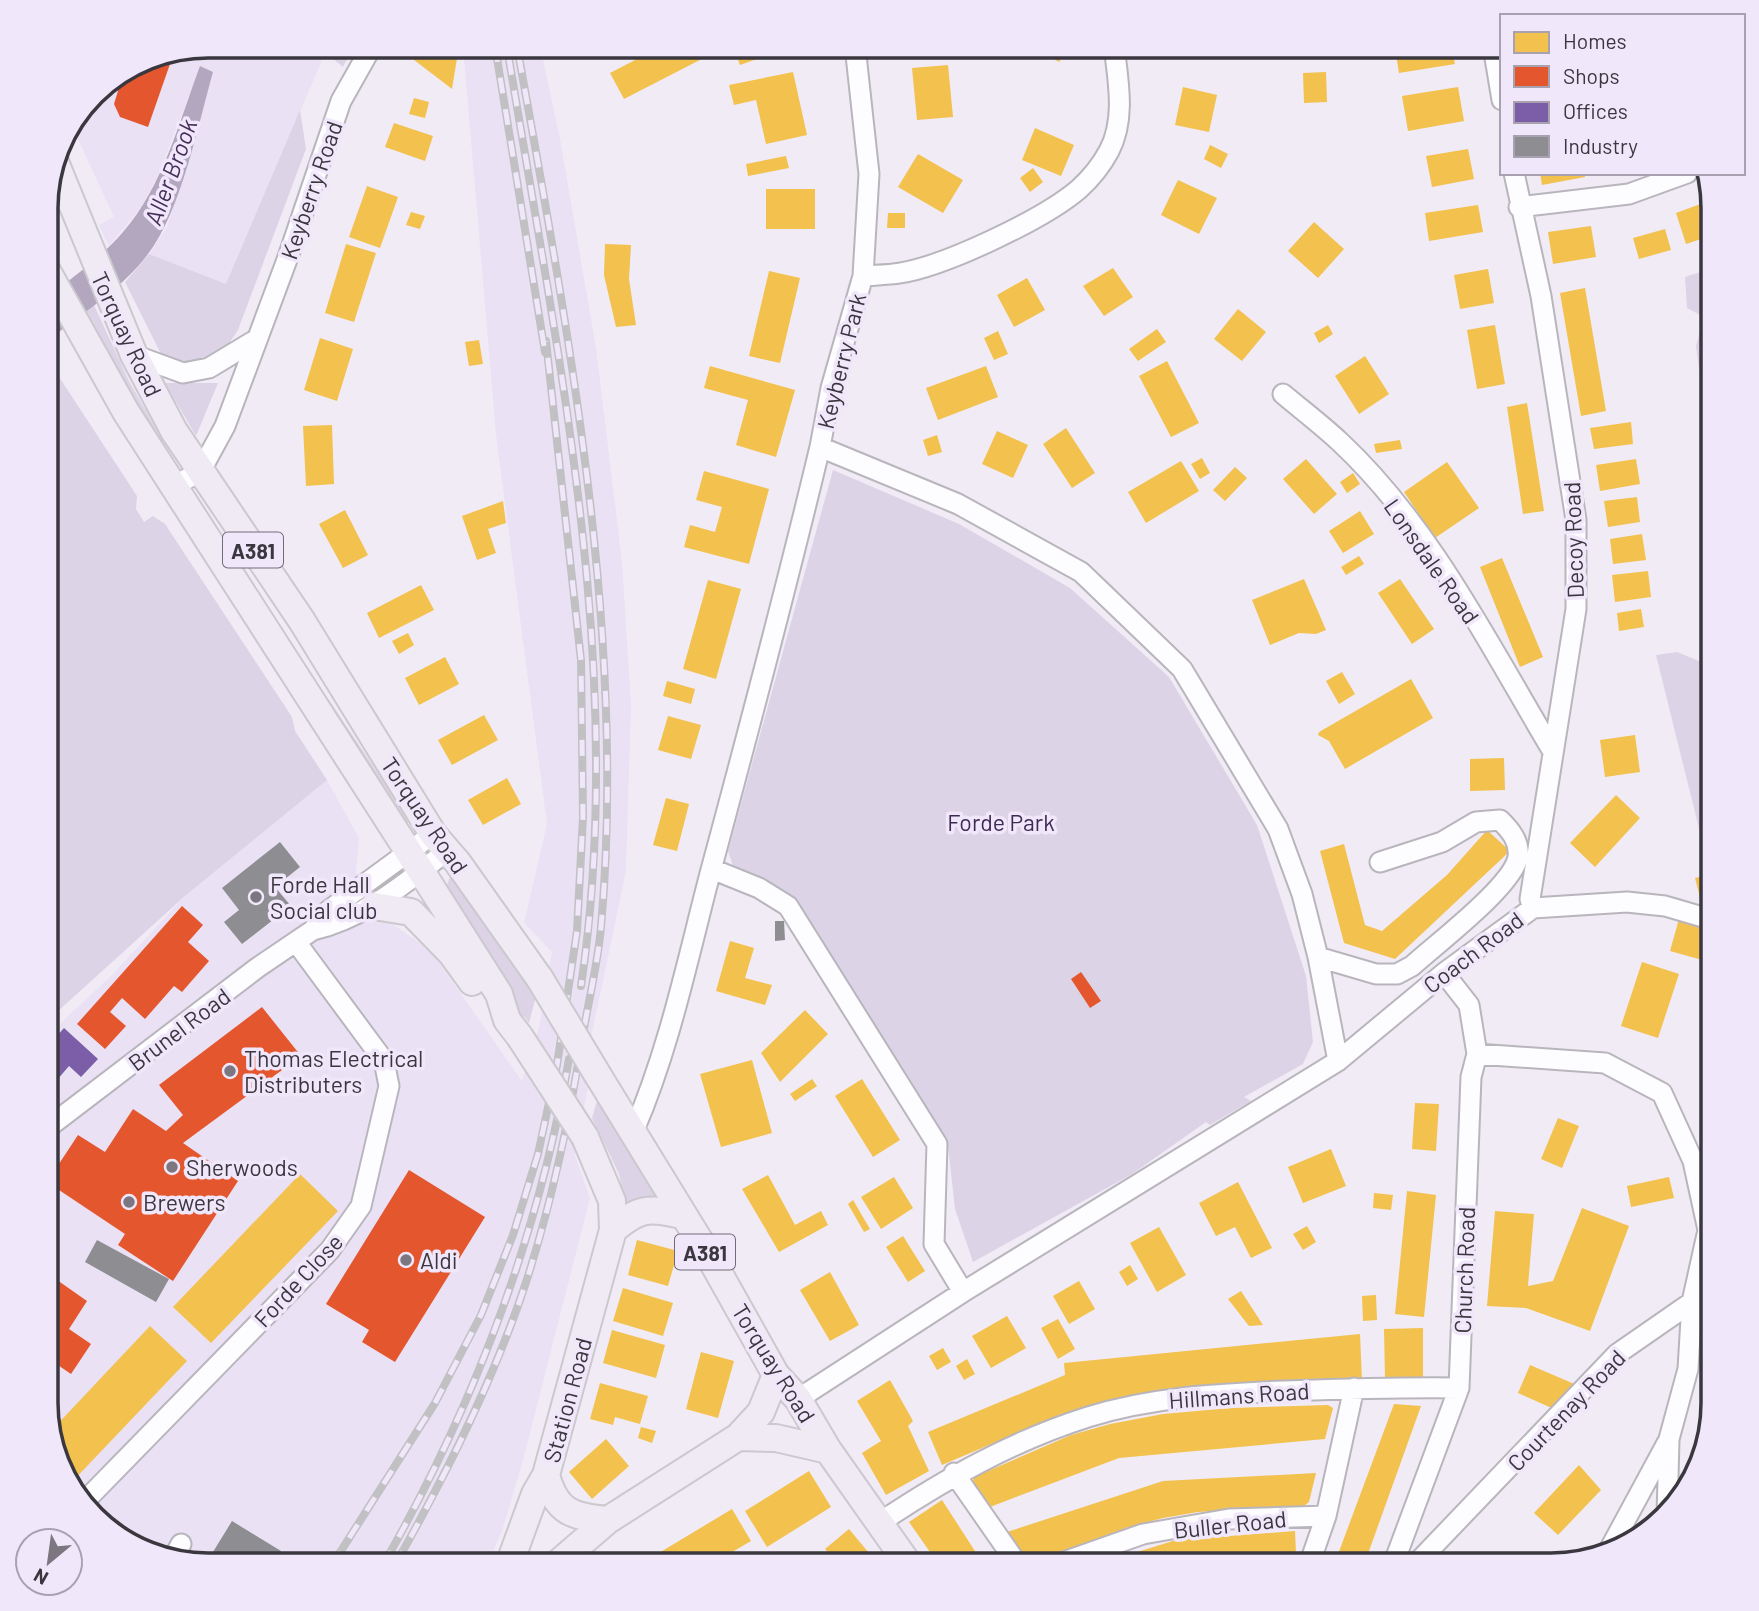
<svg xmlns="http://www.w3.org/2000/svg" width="1759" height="1611" font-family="Barlow,sans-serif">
<rect width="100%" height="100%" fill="#f1ebf6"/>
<path fill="#eae1f4" d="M207,46H328L226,285L149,254L167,227L213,72L200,67L158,176L142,206L109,246L99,225L114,217L71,124L100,86L146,58Z
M463,46H540L560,139L596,348L622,562L631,705L626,871L591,1038L589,1081L575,1156L590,1198L522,1464L502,1531L487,1565H207L145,1553L93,1518L58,1466L46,1414V1037L112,975L185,896L327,780L359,838L356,873L385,919L430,950L522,1081L539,1028L552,952L524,923L547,824L496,435Z"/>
<path fill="#dcd3e6" d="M328,46H354L343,67L326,53Z
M300,110L306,149L238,330L224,351L202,363L174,362L161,354L125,282L149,254L226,284Z
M46,197L57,233L58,248H54L46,229Z
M1713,268V473L1696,346L1704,317L1687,308L1685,277Z
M94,305L129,381L163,441L153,446L84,313Z
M46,357L137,496L136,509L144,522L153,516L165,524L292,717L295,731L327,780L185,896L46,1022Z
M165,383H218L196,436Z
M833,470L959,524L1070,588L1169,677L1257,825L1306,976L1313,1042L1303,1064L1244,1097L1251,1101L1210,1125L1206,1122L1132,1174L973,1262L955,1209L948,1146L804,918L735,872L728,851Z
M203,512L408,818V827Z
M1677,652L1699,661L1713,660V885L1656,655Z
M451,874L536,996L529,1023L524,1016L521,1017L445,890Z
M599,1094L664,1202L626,1210L619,1174L592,1118Z"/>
<path fill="#b2a7be" d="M200,66L213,72C198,125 181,211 148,254C122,289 80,315 46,342V299C71,278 102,257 123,232C163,186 179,122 200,66Z"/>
<path fill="#f2c14e" d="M410,46H449L458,52L452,89L405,53Z
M662,46H727L624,99L610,73Z
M1031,46H1069L1059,62Z
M1411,46H1451L1455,64L1399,73L1395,48Z
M753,48L757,59L740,65L736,54Z
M948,65L953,117L917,120L912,68Z
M793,72L807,135L766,144L756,100L734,105L729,85Z
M1326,72L1327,102L1304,103L1303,73Z
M1183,87L1217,95L1209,132L1175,125Z
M1458,87L1464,121L1408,131L1402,96Z
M414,98L429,102L425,118L409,114Z
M394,123L433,136L425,161L385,147Z
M1035,128L1074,145L1061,176L1022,160Z
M1210,145L1228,154L1221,168L1204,159Z
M1468,149L1474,179L1432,187L1426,156Z
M918,154L963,180L943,213L898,187Z
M786,156L789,168L748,176L746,164Z
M1033,168L1043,182L1030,192L1020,178Z
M1540,173H1584L1585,177L1542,185Z
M1178,180L1217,198L1199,234L1161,215Z
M367,186L398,197L380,248L349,237Z
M766,189H815V229H766Z
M1706,202L1713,222V235L1686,244L1676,213Z
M1478,205L1483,232L1429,241L1425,213Z
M411,212L425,216L420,229L406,225Z
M888,213H905V228H887Z
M1314,222L1344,249L1318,278L1288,251Z
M1591,226L1596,257L1553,264L1548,232Z
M1665,229L1671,250L1639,259L1633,238Z
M346,244L376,253L354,322L325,313Z
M605,244L631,245L629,279L636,325L616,327L604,275Z
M1113,268L1133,297L1104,316L1083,286Z
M1488,269L1494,303L1460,309L1454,275Z
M769,271L800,278L780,363L749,356Z
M1027,278L1045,310L1014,327L997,295Z
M1585,288L1606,411L1581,416L1560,293Z
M1238,309L1266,332L1242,361L1214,339Z
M1328,325L1333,334L1319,343L1314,333Z
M1495,325L1505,384L1477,389L1467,330Z
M1157,329L1166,342L1138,361L1129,349Z
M998,331L1008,354L994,360L984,338Z
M320,338L353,349L337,401L304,390Z
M479,340L483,364L469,366L465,342Z
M1365,356L1389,394L1359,414L1335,376Z
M1167,361L1199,423L1171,437L1139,376Z
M710,366L795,390L776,457L736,445L748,400L704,388Z
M986,366L998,397L938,420L926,388Z
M1527,403L1544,511L1523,514L1507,407Z
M1631,422L1633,444L1594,449L1590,428Z
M332,425L334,484L306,486L303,426Z
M1066,428L1095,473L1072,488L1043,444Z
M997,431L1028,445L1013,478L982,464Z
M937,435L942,452L928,456L923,440Z
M1400,440L1402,449L1376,453L1374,444Z
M1202,458L1210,473L1200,479L1191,464Z
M1306,459L1337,494L1314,514L1283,479Z
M1636,459L1640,484L1600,491L1596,465Z
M1181,461L1199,491L1146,523L1128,492Z
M1447,462L1479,508L1435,538L1404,492Z
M1235,467L1247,478L1225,501L1213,490Z
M704,471L769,489L749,564L684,547L690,525L715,532L722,507L696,500Z
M1353,473L1360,484L1347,493L1340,482Z
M1637,497L1640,522L1608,527L1604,501Z
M503,501L506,523L488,529L496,553L477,560L462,516Z
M345,510L368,555L343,568L319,524Z
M1360,511L1374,534L1343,553L1329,531Z
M1642,534L1646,560L1613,564L1610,539Z
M1359,556L1364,564L1346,575L1341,567Z
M1502,558L1543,657L1520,667L1480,567Z
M1648,571L1651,597L1615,602L1612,575Z
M1304,579L1326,630L1316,634L1299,633L1270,645L1252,600Z
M1400,579L1434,629L1412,644L1378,593Z
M708,580L741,589L716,679L683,669Z
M421,585L434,610L379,638L367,613Z
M1641,609L1644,627L1619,631L1617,613Z
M408,633L414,645L399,654L392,641Z
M445,657L459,684L419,705L405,678Z
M1342,672L1355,694L1339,704L1326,681Z
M1411,679L1433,718L1345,769L1329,741L1318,735L1319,732Z
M667,681L695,689L691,704L663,696Z
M484,715L498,740L452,765L438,740Z
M668,716L701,725L691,759L658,750Z
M1635,735L1640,772L1605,777L1600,740Z
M1504,758L1505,790L1470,791V759Z
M507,778L521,804L483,825L468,800Z
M1616,795L1640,818L1595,867L1570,843Z
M666,798L689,804L677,851L653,845Z
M1487,830L1510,851L1395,959L1344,943L1320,851L1344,844L1365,925L1382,931L1447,875Z
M1711,874L1713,907L1703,909L1695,878Z
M1679,919L1713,929V963L1670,951Z
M730,941L754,948L745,978L772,985L765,1005L716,991Z
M1642,962L1679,974L1658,1038L1621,1026Z
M805,1010L828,1034L780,1082L761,1053Z
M752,1060L772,1133L721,1147L700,1074Z
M812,1079L817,1086L795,1101L790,1094Z
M862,1079L900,1140L873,1157L835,1096Z
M1415,1103L1439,1104L1436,1151L1412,1149Z
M1558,1118L1579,1126L1562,1168L1541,1159Z
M1331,1149L1346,1186L1303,1203L1288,1167Z
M300,1174L338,1211L211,1343L173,1307Z
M768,1175L795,1225L821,1211L828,1225L779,1252L742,1189Z
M894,1177L913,1208L881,1229L861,1197Z
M1669,1177L1674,1198L1631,1207L1627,1186Z
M1238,1182L1272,1248L1251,1258L1235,1227L1216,1236L1199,1203Z
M1407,1191L1436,1195L1424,1317L1395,1314Z
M1374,1193L1393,1195L1391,1210L1373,1208Z
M853,1200L870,1229L864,1232L848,1204Z
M1582,1208L1629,1226L1590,1331L1526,1308L1487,1306L1495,1211L1534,1214L1528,1286L1553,1281Z
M1307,1226L1316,1242L1303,1250L1293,1234Z
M1159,1227L1186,1275L1157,1292L1130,1243Z
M903,1236L925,1271L908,1282L886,1247Z
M637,1240L678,1251L668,1286L628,1275Z
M1130,1265L1138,1279L1127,1286L1119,1272Z
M830,1272L859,1325L830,1341L800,1290Z
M1079,1281L1095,1309L1069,1324L1053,1296Z
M623,1288L673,1303L663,1336L613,1321Z
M1241,1291L1263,1325L1249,1326L1228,1299Z
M1376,1295L1377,1320L1363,1321L1362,1296Z
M1007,1316L1026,1348L991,1368L972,1336Z
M1058,1319L1075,1349L1058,1359L1041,1328Z
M150,1326L187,1361L70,1484L58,1466L50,1432Z
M1423,1328V1377L1385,1378L1384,1329Z
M612,1330L665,1345L656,1378L603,1363Z
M1360,1334L1362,1381L1164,1390L1062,1414L942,1465L928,1432L1065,1375L1064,1363Z
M943,1348L951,1362L937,1370L929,1356Z
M701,1352L734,1361L718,1418L686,1409Z
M967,1359L975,1374L964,1380L956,1366Z
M1530,1365L1579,1386L1554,1409L1518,1393Z
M890,1380L913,1421L908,1426L929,1471L886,1495L862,1453L881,1441L857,1401Z
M600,1383L648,1396L640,1424L615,1417L613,1425L590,1419Z
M1394,1404L1421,1406L1364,1565H1334Z
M1328,1405L1333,1408L1325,1439L1119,1458L990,1507L973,1482L974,1477L1071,1435L1110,1424L1163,1414L1230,1408Z
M641,1427L656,1431L652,1443L638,1438Z
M606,1439L629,1466L592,1499L569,1472Z
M1579,1465L1601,1490L1558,1535L1534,1513Z
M809,1471L831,1507L767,1547L745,1511Z
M1316,1473L1309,1502L1304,1506L1198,1512L1163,1518L1126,1528L1028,1564L1007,1532L1163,1481Z
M942,1500L984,1565H939L909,1522Z
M732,1509L751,1541L710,1565H639Z
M849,1529L874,1559L865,1565H839L825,1549Z
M1295,1531L1296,1553L1218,1565H1095L1176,1540Z"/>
<path fill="#e4572e" d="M149,57L170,64L148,127L120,117L114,104L124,71Z
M182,906L203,925L188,942L209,961L182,992L174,986L145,1019L122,998L110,1012L126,1026L105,1049L77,1024Z
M1081,972L1101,1001L1090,1008L1071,979Z
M262,1007L301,1056L183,1143L238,1181L173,1281L118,1245L125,1234L47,1182L78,1135L105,1152L133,1109L166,1131L183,1115L159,1085Z
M409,1170L485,1217L395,1362L362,1342L369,1330L326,1304Z
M57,1280L87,1301L69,1329L91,1344L71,1374L46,1357V1296Z"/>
<path fill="#7b5ea7" d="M64,1028L98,1059L81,1077L69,1066L51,1087L46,1084V1048Z"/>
<path fill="#8d8d92" d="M280,842L300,867L275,887L291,906L242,944L224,922L239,910L222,888Z
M775,921H784L785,940L775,941Z
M97,1240L169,1279L156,1302L85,1262Z
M232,1521L281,1551L272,1565H205Z"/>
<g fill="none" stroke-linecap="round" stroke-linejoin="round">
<defs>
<path id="minor" d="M1493,46L1502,100
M1514,173L1541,296L1576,520V609L1530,899L1533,908
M1519,207L1629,194L1687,173
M863,276C875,275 888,275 900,273C945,266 1044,219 1079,189C1090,179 1102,164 1109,151C1126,119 1118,80 1114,46
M134,355L183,373L209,368L257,339
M1283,394C1302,410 1322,425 1340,442C1431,527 1489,645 1552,750
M820,447L831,388L863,276L869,174L855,46
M173,486L200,472L225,426L288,257L341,101L372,46
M712,869L759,888L788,906L937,1144L934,1244L963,1292
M313,930C365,918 405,883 447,851
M1318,957L1376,974H1397L1412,966C1436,944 1513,886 1518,857C1520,841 1510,830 1500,820L1476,822L1442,842L1380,862
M1477,1054L1605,1063L1662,1093L1693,1161L1708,1230L1692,1302L1688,1369L1669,1439L1667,1517
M46,1129L257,968L313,930L328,911L433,834
M634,1130C670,1047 688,957 711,870C749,729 786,589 820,447L958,504L1081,572L1182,669L1278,829L1302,894L1318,957L1338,1061
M798,1399L963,1292L1338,1061L1444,973L1533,908L1627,902L1665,906L1713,920
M954,1473L1018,1565
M83,1503L330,1250L361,1206L389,1086L384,1061L296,942
M879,1523C945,1479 1012,1441 1088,1417C1152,1397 1217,1394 1283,1391C1342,1389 1400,1387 1459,1388
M1607,1554L1667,1443
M173,1559L181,1544
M1055,1565L1143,1534L1229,1519L1326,1516
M1309,1565L1326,1516L1354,1388
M1393,1565L1459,1388L1471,1077L1477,1054L1469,1005L1444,973
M1415,1565L1617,1354L1692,1302L1713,1282"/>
<path id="major" d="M55,162L134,355L174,431L302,621L433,834L458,863L540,979
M46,269L126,412L421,871L499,994L507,1020L520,1037
M374,906L411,912L451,953L472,982
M599,1077L712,1261L776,1375L798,1399L828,1450L909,1565
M613,1230C639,1208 648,1207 681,1215
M738,1437L776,1438L828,1450
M546,1475C556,1512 572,1517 608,1520
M509,1565L535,1494L546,1475L613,1230L612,1201L585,1137
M556,1565L608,1520L738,1437L761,1412L776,1375"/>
</defs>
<use href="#minor" stroke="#b9b5bd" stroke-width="23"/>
<use href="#major" stroke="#cbc8ce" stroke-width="30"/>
<use href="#minor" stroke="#fdfcfe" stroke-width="19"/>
<use href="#major" stroke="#f0eaf5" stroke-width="26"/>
<defs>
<path id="rail" d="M495,46L545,352
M509,59C559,363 627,677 581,986
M332,1565L435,1403L481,1315L513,1235L538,1154L557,1065L577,931L583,817L581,660L546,341
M383,1565C473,1408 538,1238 569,1059
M395,1565C447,1473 497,1374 529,1273C554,1193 571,1111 584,1028C590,995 598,961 601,927C627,637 568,330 517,46"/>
</defs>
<use href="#rail" stroke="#c1c0c3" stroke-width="8"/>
<use href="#rail" stroke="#f0e7fb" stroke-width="5" stroke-dasharray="16" stroke-linecap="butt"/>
<defs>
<path id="major-bridge" d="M540,979L599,1077
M520,1037L585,1137"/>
</defs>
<use href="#major-bridge" stroke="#cbc8ce" stroke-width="30" stroke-linecap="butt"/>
<use href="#major-bridge" stroke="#f0eaf5" stroke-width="26"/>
</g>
<g fill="#7b767f" stroke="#f0e7fb" stroke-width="2.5">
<circle cx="256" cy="897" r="7"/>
<circle cx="230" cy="1071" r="7"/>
<circle cx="172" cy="1167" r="7"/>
<circle cx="129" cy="1202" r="7"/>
<circle cx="406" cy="1260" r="7"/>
</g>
<g text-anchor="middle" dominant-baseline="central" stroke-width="7" stroke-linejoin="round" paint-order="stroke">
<g fill="#f0e7fb" stroke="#716c77" stroke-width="2">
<rect x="223" y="532.5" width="60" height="35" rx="5"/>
<rect x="675" y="1234.5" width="60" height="35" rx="5"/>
</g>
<g font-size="21" font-weight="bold" fill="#3b373f">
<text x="253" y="550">A381</text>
<text x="705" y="1252">A381</text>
</g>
<g font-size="23" fill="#3b373f" stroke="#f0e7fb">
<text transform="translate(311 190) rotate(-71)">Keyberry Road</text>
<text transform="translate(127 334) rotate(65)">Torquay Road</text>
<text transform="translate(841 361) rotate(-76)">Keyberry Park</text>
<text transform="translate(1573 540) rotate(-92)">Decoy Road</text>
<text transform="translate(1432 561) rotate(55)">Lonsdale Road</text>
<text transform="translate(425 815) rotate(56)">Torquay Road</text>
<text transform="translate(1473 952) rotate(-37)">Coach Road</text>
<text transform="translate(179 1029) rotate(-37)">Brunel Road</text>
<text transform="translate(1464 1270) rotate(-88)">Church Road</text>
<text transform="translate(298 1280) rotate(-47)">Forde Close</text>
<text transform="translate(774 1363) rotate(58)">Torquay Road</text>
<text transform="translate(1239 1395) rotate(-4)">Hillmans Road</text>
<text transform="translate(567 1400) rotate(-75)">Station Road</text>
<text transform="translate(1566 1410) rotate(-46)">Courtenay Road</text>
<text transform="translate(1230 1524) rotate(-6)">Buller Road</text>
</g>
<g font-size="23" fill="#3f2a53" stroke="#f0e7fb">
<text x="1001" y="822">Forde Park</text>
</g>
<g font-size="23" fill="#3b373f" stroke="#f0e7fb" text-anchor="start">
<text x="270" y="884">Forde Hall<tspan x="270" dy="26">Social club</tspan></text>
<text x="244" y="1058">Thomas Electrical<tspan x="244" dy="26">Distributers</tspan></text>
<text x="186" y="1167">Sherwoods</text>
<text x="143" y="1202">Brewers</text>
<text x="420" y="1260">Aldi</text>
</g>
<g font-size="24" font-style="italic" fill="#442e58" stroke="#f0e7fb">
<text transform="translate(170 172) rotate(-70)">Aller Brook</text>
</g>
</g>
<path d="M0 0H1759V1611H0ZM208 58H1551A150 150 0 0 1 1701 208V1403A150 150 0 0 1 1551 1553H208A150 150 0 0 1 58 1403V208A150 150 0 0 1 208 58Z" fill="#f0e7fb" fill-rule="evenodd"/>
<path fill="none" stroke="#3b373f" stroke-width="3.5" d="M208 58H1551A150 150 0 0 1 1701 208V1403A150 150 0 0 1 1551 1553H208A150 150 0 0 1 58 1403V208A150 150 0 0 1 208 58Z"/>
<rect x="1500" y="14" width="245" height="161" fill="#f0e7fb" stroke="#a8a1b0" stroke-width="2"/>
<rect x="1514" y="32" width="35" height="21" fill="#f2c14e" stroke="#a8a1b0" stroke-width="2"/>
<text x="1563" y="49" font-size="21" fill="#3b373f">Homes</text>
<rect x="1514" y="66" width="35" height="21" fill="#e4572e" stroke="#a8a1b0" stroke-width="2"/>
<text x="1563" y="84" font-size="21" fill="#3b373f">Shops</text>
<rect x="1514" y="102" width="35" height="21" fill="#7b5ea7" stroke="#a8a1b0" stroke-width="2"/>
<text x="1563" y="119" font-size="21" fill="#3b373f">Offices</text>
<rect x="1514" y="136" width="35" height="21" fill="#8d8d92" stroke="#a8a1b0" stroke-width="2"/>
<text x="1563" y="154" font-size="21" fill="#3b373f">Industry</text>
<g transform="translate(49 1562) rotate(209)"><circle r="33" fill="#f0e7fb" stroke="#a8a1b0" stroke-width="2"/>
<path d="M0-5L12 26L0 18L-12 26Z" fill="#7b767f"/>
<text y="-10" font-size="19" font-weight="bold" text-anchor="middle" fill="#3b373f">N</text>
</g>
</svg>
